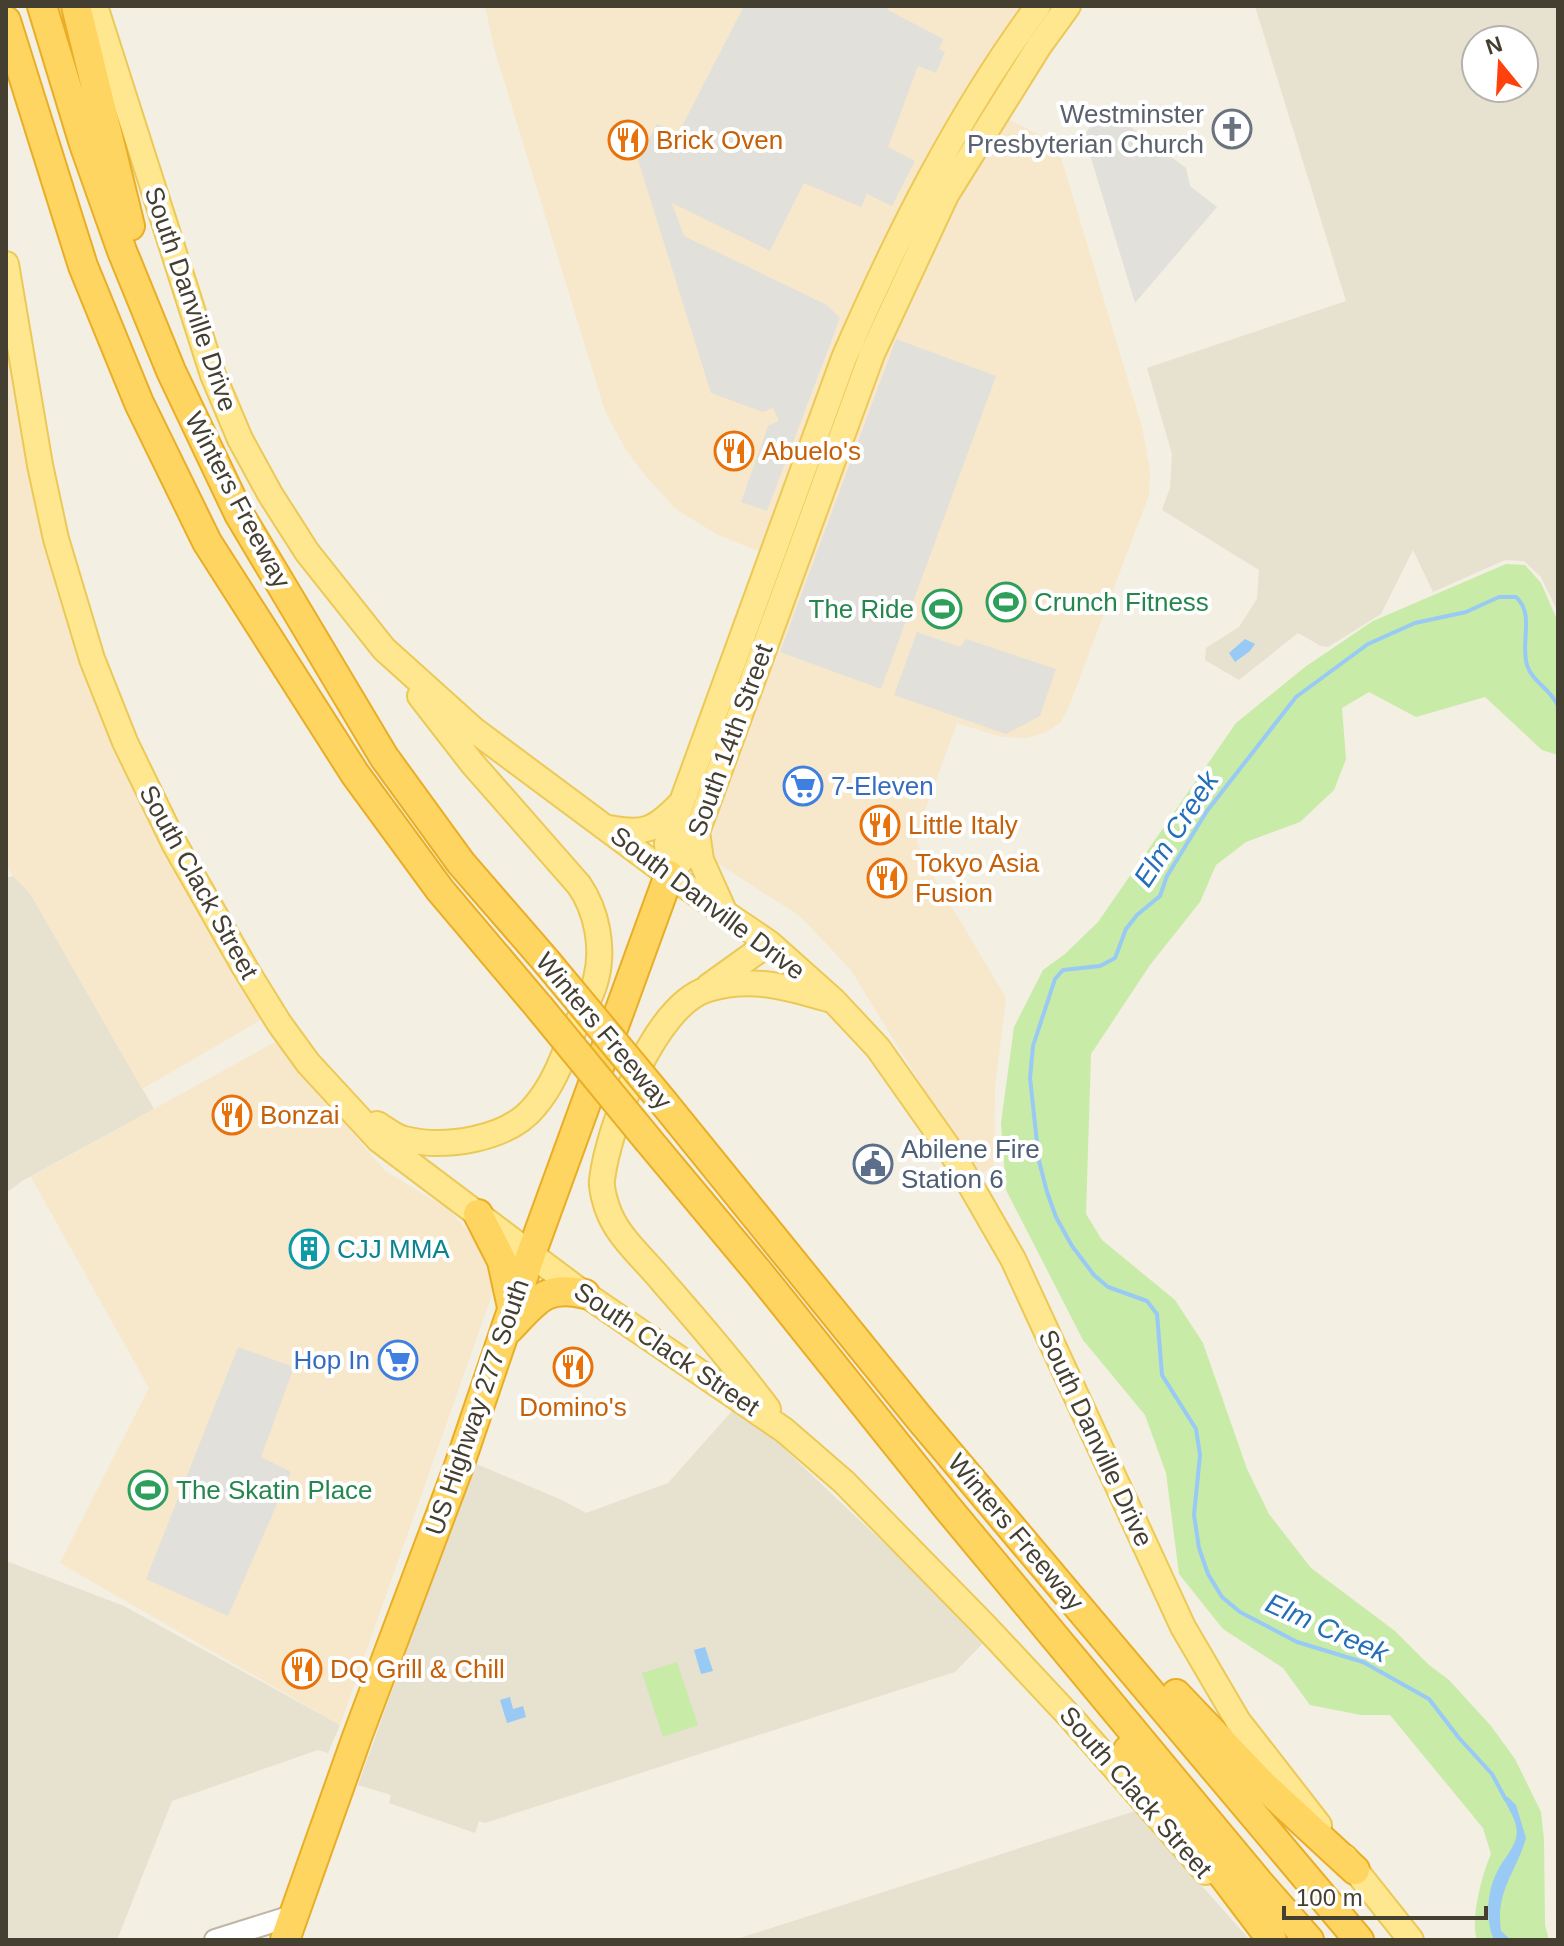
<svg xmlns="http://www.w3.org/2000/svg" width="1564" height="1946" font-family="Helvetica,sans-serif">
<rect width="100%" height="100%" fill="#f3efe2"/>
<path fill="#e7e1d0" fill-rule="evenodd" d="M1255,6H1558V612L1541,577L1524,561L1505,560L1433,592L1413,550L1381,614L1328,647L1321,646L1298,633L1239,680L1205,660L1206,648L1239,627L1257,599L1259,570L1162,510L1170,488L1172,454L1147,368L1346,301ZM1476,40H1524V88H1476Z
M13,876L30,893L154,1109L22,1181L6,1193V878Z
M732,1411L758,1424L986,1640L955,1672L485,1823L479,1821L475,1833L389,1803L391,1795L358,1785L474,1463L562,1500L586,1513L668,1483Z
M6,1561L124,1606L340,1725L328,1753L318,1750L172,1801L117,1940H6Z
M1135,1811L1250,1940H734Z"/>
<path fill="#f7e7cb" d="M485,6H1026L878,256L856,302L766,554L718,535L676,509L644,474L626,450L605,411L494,48Z
M1002,116L1057,144L1142,427L1150,471L1149,495L1069,706L1060,723L1046,732L1027,738L1002,737L957,723L921,821L917,841L925,862L1006,998L995,1086L994,1165L978,1177L851,970L800,916L708,857L706,834L888,336L959,191Z
M11,353L51,564L264,1018L142,1089L30,893L13,876L6,864V355Z
M275,1042L385,1171L448,1209L483,1248L494,1289L340,1725L60,1563L149,1388L31,1177Z"/>
<path fill="#c8eba7" d="M1506,564L1525,565L1541,583L1558,622V755L1542,750L1485,697L1416,717L1369,692L1342,708L1346,759L1334,790L1300,822L1246,842L1216,865L1200,902L1150,965L1091,1054L1086,1214L1102,1240L1175,1300L1203,1343L1247,1469L1269,1514L1311,1568L1395,1631L1429,1665L1449,1680L1491,1726L1515,1759L1541,1812L1544,1840L1545,1925L1549,1940H1477C1470,1920 1482,1874 1491,1854L1483,1828L1390,1715H1361L1310,1705L1283,1668L1223,1629L1179,1574L1166,1473L1145,1415L1083,1340L1006,1190L1001,1123L1014,1027L1043,970L1065,954L1098,922L1236,723L1305,667L1373,621Z
M677,1662L698,1725L663,1737L642,1673Z"/>
<path fill="#e2e0db" d="M744,6H889L888,10L943,39L939,49L945,52L936,73L918,66L888,147L915,161L892,206L867,194L861,207L804,183L770,251L672,203L684,236L827,305L840,318L767,511L741,502L768,426L779,421L773,408L763,412L711,393L638,160L657,124L678,134Z
M1105,108L1186,168L1190,186L1217,207L1135,303L1084,135Z
M896,339L996,376L881,689L780,652Z
M917,632L960,647L966,639L1056,669L1040,716L1006,734L894,695Z
M238,1347L294,1367L261,1457L291,1472L228,1616L146,1579Z"/>
<path fill="#99c9f5" d="M1245,639L1255,644L1250,651L1235,662L1229,653Z
M705,1647L713,1671L701,1674L694,1650Z
M510,1697L513,1709L523,1706L526,1717L507,1723L500,1700Z
M1504,1797H1508L1516,1805L1526,1838C1516,1873 1495,1891 1501,1931L1511,1940H1494C1485,1920 1487,1891 1497,1872C1502,1861 1513,1850 1516,1838C1520,1821 1507,1810 1504,1797Z"/>
<g fill="none" stroke-linecap="round" stroke-linejoin="round">
<path stroke="#99c9f5" stroke-width="4" d="M1506,1800L1492,1774L1459,1738L1429,1699L1363,1662L1297,1642L1240,1612L1222,1597L1208,1574L1199,1548L1194,1515L1200,1455L1196,1429L1162,1375L1157,1314L1147,1301L1108,1287L1094,1275L1072,1246L1056,1217L1047,1192L1039,1161L1030,1078L1033,1046L1055,979L1063,970L1100,966L1115,958L1126,929L1137,915L1160,896L1167,876L1207,811L1296,697L1368,644L1415,623L1466,612L1499,597H1516C1535,614 1520,642 1527,665C1532,682 1551,689 1558,706"/>
<defs>
<path id="minor" d="M215,1940L295,1915"/>
<path id="major" d="M95,6L213,375L240,439L270,494L307,552L384,649L474,730L669,875L769,943L834,1001L878,1048L952,1153L1013,1259L1183,1627L1238,1721L1319,1825
M6,264L40,465L56,539L92,659L125,742L174,843L245,968L279,1023L308,1063L379,1140L576,1288L784,1430L844,1482L986,1627L1073,1720L1206,1872
M609,828C644,835 655,830 680,804
M697,832L701,860L724,911
M669,875L688,852L697,832L872,354L946,195L1039,46L1068,6
M669,875L667,843L844,358C897,236 958,114 1038,6
M709,986L769,943
M377,1124C386,1129 395,1137 404,1139C444,1149 508,1140 535,1106C554,1084 563,1057 574,1030C581,1014 592,996 596,979C604,948 597,911 579,885L472,763L420,696
M768,1409C735,1365 699,1323 663,1282C646,1261 621,1240 610,1215C606,1206 601,1189 602,1180C608,1128 654,1005 708,989C751,976 787,987 828,999
M1345,1857L1411,1940"/>
<path id="highway" d="M42,6L84,144L122,251L171,371L239,514L384,757L461,863L546,961
M76,6L130,226
M6,21L83,266L139,403L207,542L355,774L440,890L539,1007
M664,1103L920,1419L1359,1940
M649,1141L760,1274L946,1506L1259,1883L1309,1940
M478,1214L502,1261L512,1307
M509,1329C536,1301 545,1284 585,1294
M1176,1694L1262,1784L1355,1870
M1128,1750L1272,1940
M285,1940L357,1737L459,1466L531,1254L669,875"/>
</defs>
<use href="#minor" stroke="#bfb7a4" stroke-width="24"/>
<use href="#major" stroke="#ecc957" stroke-width="28"/>
<use href="#highway" stroke="#e9ae26" stroke-width="32"/>
<use href="#minor" stroke="#fff" stroke-width="20"/>
<use href="#major" stroke="#ffe78f" stroke-width="24"/>
<use href="#highway" stroke="#ffd561" stroke-width="28"/>
<defs>
<path id="highway-bridge" d="M546,961L664,1103
M539,1007L649,1141"/>
</defs>
<use href="#highway-bridge" stroke="#e9ae26" stroke-width="32" stroke-linecap="butt"/>
<use href="#highway-bridge" stroke="#ffd561" stroke-width="28"/>
</g>
<defs>
<symbol id="church-ring" viewBox="-11 -11 22 22"><circle r="9.5" fill="#fff" stroke="#6b7280" stroke-width="1.5"/><path d="M-1.2-6h2.4v3.5h3.3v2.4h-3.3V6h-2.4V-.1h-3.3v-2.4h3.3Z" fill="#6b7280"/></symbol>
<symbol id="restaurant-ring" viewBox="-11 -11 22 22"><circle r="9.5" fill="#fff" stroke="#e8710a" stroke-width="1.5"/><path d="M-5-6h1v4h1v-4h1v4h1v-4h1v5L-1.5 .5V6h-2V.5L-5-1ZM5-6V6H3V1.5H1.5Q1.5-4 5-6Z" fill="#e8710a"/></symbol>
<symbol id="stadium-ring" viewBox="-11 -11 22 22"><circle r="9.5" fill="#fff" stroke="#2e9e5b" stroke-width="1.5"/><path d="M0-5a6.5 5 0 1 0 0 10a6.5 5 0 1 0 0-10ZM-3.5-1.8h7v3.6h-7Z" fill="#2e9e5b"/></symbol>
<symbol id="supermarket-ring" viewBox="-11 -11 22 22"><circle r="9.5" fill="#fff" stroke="#3f7fe0" stroke-width="1.5"/><path d="M-6-5.5h2.5l.6 2H6L4.5 2H-2.5L-4.4-4H-6ZM-1.5 3.2a1.3 1.3 0 1 0 .1 0ZM3 3.2a1.3 1.3 0 1 0 .1 0Z" fill="#3f7fe0"/></symbol>
<symbol id="civic-ring" viewBox="-11 -11 22 22"><circle r="9.5" fill="#fff" stroke="#5c6f8a" stroke-width="1.5"/><path d="M-.6-6.5H3V-4.5H.6V-3L4-1V1h2V6H-6V1h2V-1L-.6-3ZM-1.2 2.5V6h2.4V2.5Z" fill="#5c6f8a"/></symbol>
<symbol id="building-ring" viewBox="-11 -11 22 22"><circle r="9.5" fill="#fff" stroke="#0f9aa8" stroke-width="1.5"/><path d="M-4-6H4V6H1V3H-1V6H-4ZM-2.5-4.3h1.7v1.8h-1.7ZM.8-4.3h1.7v1.8H.8ZM-2.5-1h1.7V.8h-1.7ZM.8-1h1.7V.8H.8Z" fill="#0f9aa8"/></symbol>
</defs>
<g fill-rule="evenodd">
<use href="#church-ring" x="1210" y="107" width="44" height="44"/>
<use href="#restaurant-ring" x="606" y="118" width="44" height="44"/>
<use href="#restaurant-ring" x="712" y="429" width="44" height="44"/>
<use href="#stadium-ring" x="984" y="580" width="44" height="44"/>
<use href="#stadium-ring" x="920" y="587" width="44" height="44"/>
<use href="#supermarket-ring" x="781" y="764" width="44" height="44"/>
<use href="#restaurant-ring" x="858" y="803" width="44" height="44"/>
<use href="#restaurant-ring" x="865" y="856" width="44" height="44"/>
<use href="#restaurant-ring" x="210" y="1093" width="44" height="44"/>
<use href="#civic-ring" x="851" y="1142" width="44" height="44"/>
<use href="#building-ring" x="287" y="1227" width="44" height="44"/>
<use href="#supermarket-ring" x="376" y="1338" width="44" height="44"/>
<use href="#restaurant-ring" x="551" y="1345" width="44" height="44"/>
<use href="#stadium-ring" x="126" y="1468" width="44" height="44"/>
<use href="#restaurant-ring" x="280" y="1647" width="44" height="44"/>
</g>
<g text-anchor="middle" dominant-baseline="central" stroke-width="8" stroke-linejoin="round" paint-order="stroke">
<g font-size="26" fill="#5b616d" stroke="#fff" text-anchor="end">
<text x="1204" y="114">Westminster<tspan x="1204" dy="30">Presbyterian Church</tspan></text>
</g>
<g font-size="26" fill="#c56008" stroke="#fff" text-anchor="start">
<text x="656" y="140">Brick Oven</text>
<text x="762" y="451">Abuelo's</text>
<text x="908" y="825">Little Italy</text>
<text x="915" y="863">Tokyo Asia<tspan x="915" dy="30">Fusion</tspan></text>
<text x="260" y="1115">Bonzai</text>
<text x="573" y="1407" text-anchor="middle">Domino's</text>
<text x="330" y="1669">DQ Grill &amp; Chill</text>
</g>
<g font-size="26" fill="#453f32" stroke="#fff">
<text transform="translate(191 299) rotate(71)">South Danville Drive</text>
<text transform="translate(238 500) rotate(62)">Winters Freeway</text>
<text transform="translate(730 740) rotate(-70)">South 14th Street</text>
<text transform="translate(199 882) rotate(61)">South Clack Street</text>
<text transform="translate(708 903) rotate(37)">South Danville Drive</text>
<text transform="translate(604 1031) rotate(50)">Winters Freeway</text>
<text transform="translate(667 1349) rotate(34)">South Clack Street</text>
<text transform="translate(477 1407) rotate(-71)">US Highway 277 South</text>
<text transform="translate(1096 1438) rotate(65)">South Danville Drive</text>
<text transform="translate(1016 1532) rotate(50)">Winters Freeway</text>
<text transform="translate(1136 1792) rotate(49)">South Clack Street</text>
</g>
<g font-size="26" fill="#27864d" stroke="#fff" text-anchor="start">
<text x="1034" y="602">Crunch Fitness</text>
<text x="914" y="609" text-anchor="end">The Ride</text>
<text x="176" y="1490">The Skatin Place</text>
</g>
<g font-size="26" fill="#366cbe" stroke="#fff" text-anchor="start">
<text x="831" y="786">7-Eleven</text>
<text x="370" y="1360" text-anchor="end">Hop In</text>
</g>
<g font-size="26" fill="#4e5e75" stroke="#fff" text-anchor="start">
<text x="901" y="1149">Abilene Fire<tspan x="901" dy="30">Station 6</tspan></text>
</g>
<g font-size="26" fill="#0d838f" stroke="#fff" text-anchor="start">
<text x="337" y="1249">CJJ MMA</text>
</g>
<g font-size="28" font-style="italic" fill="#246fb8" stroke="#fff">
<text transform="translate(1176 829) rotate(-57)">Elm Creek</text>
<text transform="translate(1327 1628) rotate(24)">Elm Creek</text>
</g>
</g>
<rect width="1564" height="1946" fill="none" stroke="#453f32" stroke-width="16"/>
<g transform="translate(1500 64) rotate(342)"><circle r="38" fill="#ffffff" stroke="#b5b2ad" stroke-width="2"/>
<path d="M0-6L14 30L0 20L-14 30Z" fill="#ff420d"/>
<text y="-12" font-size="22" font-weight="bold" text-anchor="middle" fill="#453f32">N</text>
</g>
<path d="M1284 1906v12h202v-12" fill="none" stroke="#453f32" stroke-width="4"/>
<text x="1296" y="1906" font-size="24" fill="#453f32" stroke="#ffffff" stroke-width="6" paint-order="stroke">100 m</text>
</svg>
